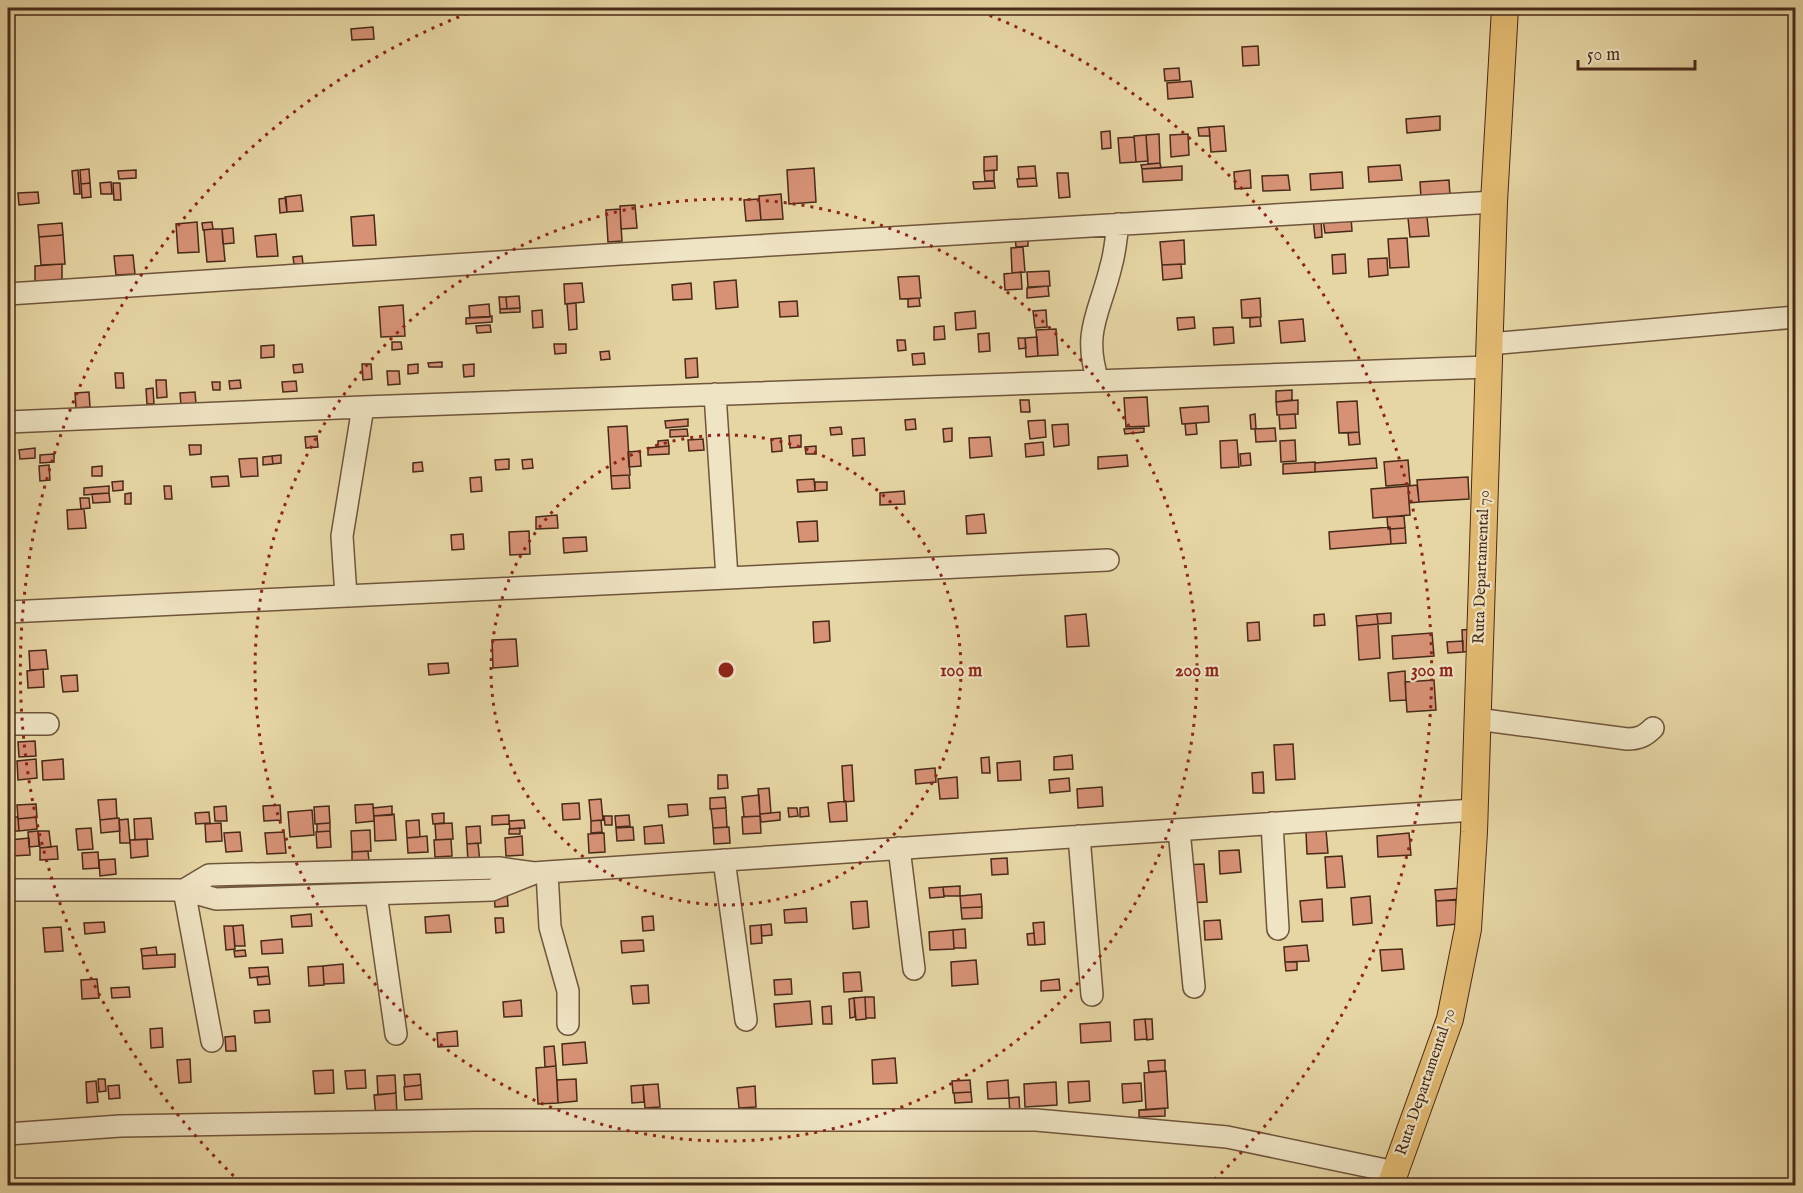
<svg xmlns="http://www.w3.org/2000/svg" width="1803" height="1193" font-family="'IM FELL English',serif">
<rect width="100%" height="100%" fill="#e6d6a4"/>
<filter id="stains"><feTurbulence type="fractalNoise" baseFrequency=".00333" numOctaves="4"/><feColorMatrix values="0 0 0 0 .2 0 0 0 0 .09 0 0 0 0 .02 0 0 0 .5 -.17"/></filter>
<radialGradient id="worn" r=".72"><stop offset=".6" stop-color="#630" stop-opacity="0"/><stop offset="1" stop-color="#630" stop-opacity=".3"/></radialGradient>
<path fill="#d79276" stroke="#482a19" stroke-width="1.5" d="M373,27L374,39L352,40L351,29Z
M1258,46L1259,65L1243,66L1242,47Z
M1179,68L1180,80L1165,81L1164,69Z
M1191,81L1193,97L1168,99L1167,83Z
M1440,116V130L1407,133L1406,119Z
M1224,126L1226,151L1211,152L1209,127Z
M1209,127L1210,136H1199L1198,128Z
M1110,131L1111,148L1102,149L1101,132Z
M1159,134L1160,163L1148,164L1146,135Z
M1188,134L1189,155L1171,157L1170,135Z
M1146,135L1148,161L1136,162L1134,136Z
M1134,137L1136,162L1120,163L1118,138Z
M997,156V170L984,171V157Z
M1160,163L1161,168L1142,169L1141,165Z
M1400,165L1402,180L1369,182L1368,167Z
M1035,166L1036,178L1019,179L1018,167Z
M1182,166V180L1143,182L1142,169Z
M814,168L816,202L789,204L787,170Z
M89,169L90,183L81,184L80,170Z
M78,170L80,194H74L72,171Z
M136,170V178L119,179L118,171Z
M994,170V181H985L984,171Z
M1250,170L1251,188L1235,189L1234,172Z
M1342,172L1343,188L1311,190L1310,174Z
M1057,173H1068L1070,197L1059,198Z
M1288,175L1290,190L1263,191L1262,176Z
M1036,178L1037,186L1018,187L1017,179Z
M1449,180L1450,196L1421,198L1420,182Z
M994,181L995,188L974,189L973,182Z
M111,182L112,194H101L100,183Z
M90,183L91,197L82,198L81,184Z
M113,183H120L121,200H114Z
M38,192L39,203L19,205L18,193Z
M781,194L783,219L761,220L759,196Z
M301,195L303,211L287,212L285,197Z
M286,198L287,212L280,213L279,199Z
M759,199L761,220L746,221L744,200Z
M635,205L637,228L621,229L620,206Z
M620,209L622,241L608,242L606,210Z
M374,215L376,245L353,246L351,217Z
M1351,217L1352,231L1325,233L1323,219Z
M1427,217L1429,236L1410,237L1408,218Z
M1321,218L1322,237L1315,238L1313,219Z
M197,222L199,252L178,253L176,224Z
M212,222L213,229L203,230L202,223Z
M62,223L63,235L39,237L38,225Z
M233,228L234,243L223,244L222,229Z
M213,229H222L225,261L207,262L204,230Z
M276,234L278,256L257,257L255,236Z
M63,235L65,264L41,265L39,237Z
M1015,235H1028V246L1016,247Z
M1407,238L1409,267L1390,268L1388,239Z
M1184,240L1185,264L1162,265L1160,242Z
M1023,247L1025,272L1012,273L1011,248Z
M1345,254L1346,273L1333,274L1332,255Z
M133,255L135,274L116,275L114,256Z
M302,256L303,264H294L293,257Z
M1387,258L1388,275L1369,277L1368,259Z
M62,264V280L35,282V266Z
M1181,264L1182,278L1163,280L1162,265Z
M1049,271L1050,286L1028,287L1027,272Z
M1021,272L1022,289L1005,290L1004,274Z
M919,276L921,298L900,299L898,277Z
M736,280L738,307L716,309L714,282Z
M582,283L584,302L565,304L564,284Z
M691,283L692,299L673,300L672,285Z
M1048,286L1049,296L1027,298V288Z
M519,296L520,308L507,309L506,297Z
M499,297H506L507,309H500Z
M919,298L920,306L908,307V299Z
M1260,298L1261,317L1242,318L1241,300Z
M797,301L798,316L780,317L779,302Z
M576,303L577,329L569,330L567,304Z
M489,304L490,317L470,318L469,306Z
M403,305L405,336L381,337L379,307Z
M520,308V312L500,313V309Z
M542,310L543,327L533,328L532,311Z
M1046,310L1047,327L1035,328L1033,311Z
M975,311L976,328L956,330L955,313Z
M492,316V322L466,324V318Z
M1194,317L1195,328L1178,330L1177,318Z
M1260,317L1261,326L1250,327V318Z
M1303,319L1305,341L1281,343L1279,321Z
M490,325L491,332L477,333L476,326Z
M944,326L945,339L934,340V327Z
M1233,327L1234,343L1214,345L1213,328Z
M1056,329L1058,355L1038,356L1036,330Z
M989,333L990,351L979,352L978,334Z
M1037,337L1038,356L1026,357L1025,338Z
M1018,338H1025L1026,348L1019,349Z
M897,340H905L906,350L898,351Z
M392,342H401L402,349L392,350Z
M554,344H566V353L555,354Z
M274,345V357L261,358V346Z
M609,351L610,359L601,360L600,352Z
M924,353L925,364L913,365L912,354Z
M697,358L698,377L686,378L685,359Z
M442,362V367H429L428,363Z
M302,364L303,372L294,373L293,365Z
M362,364H371L372,379L363,380Z
M418,364V373L408,374V365Z
M474,364V376L464,377L463,365Z
M387,371H399L400,384L388,385Z
M115,373H123L124,388H116Z
M156,380H166L167,397L157,398Z
M240,380L241,388L230,389L229,381Z
M296,381L297,391L283,392L282,382Z
M212,382H220V390H213Z
M153,388L154,404H147L146,389Z
M1292,390V400L1276,402V391Z
M89,392L90,407L76,408L75,393Z
M195,392L196,404L181,405L180,393Z
M1147,397L1149,426L1126,427L1124,398Z
M1020,400H1029L1030,412H1021Z
M1298,400V414L1277,415L1276,402Z
M1357,401L1359,432L1339,433L1337,402Z
M1208,406L1209,422L1182,424L1180,408Z
M1255,414L1256,429H1251L1250,415Z
M1295,414L1296,428L1280,429L1279,415Z
M688,419V426L666,428L665,421Z
M915,419L916,429L906,430L905,420Z
M1045,420L1046,437L1030,439L1028,421Z
M1196,423L1197,434L1186,435L1185,424Z
M1068,424L1069,445L1054,447L1052,425Z
M627,426L630,475L611,476L608,427Z
M841,427L842,434L831,435L830,428Z
M952,428V441L944,442L943,429Z
M1144,428V432L1125,434L1124,429Z
M1275,428L1276,441L1256,442L1255,429Z
M687,429L688,436L670,437V430Z
M1359,432L1360,444L1349,445L1348,433Z
M801,435V447L790,448L789,436Z
M317,436L318,447L306,448L305,437Z
M990,437L992,456L970,458L969,438Z
M781,438L782,451L772,452L771,439Z
M864,438L865,455L853,456L852,439Z
M703,439L704,450L689,451L688,440Z
M668,440L669,446L658,447V441Z
M1237,440L1239,467L1221,468L1220,441Z
M1295,440L1296,461L1281,462L1280,441Z
M1043,442L1044,455L1026,457L1025,444Z
M189,445H201V454L190,455Z
M669,446V454L648,455V448Z
M816,446V454H806L805,447Z
M35,448V458L20,459L19,450Z
M640,451L641,466L629,467L628,452Z
M1250,453L1251,465L1241,466L1240,454Z
M54,454V462L40,463V455Z
M281,455V463L273,464L272,456Z
M1127,455L1128,466L1098,469V457Z
M272,456L273,464L263,465V457Z
M257,458L258,476L241,477L239,459Z
M1376,458L1377,468L1315,472V463Z
M509,459V469L496,470L495,460Z
M532,459L533,468L523,469L522,460Z
M1408,460L1410,484L1386,486L1384,462Z
M422,462L423,471L413,472V463Z
M1315,462V472L1283,474V464Z
M49,465L50,480L40,481L39,466Z
M102,466V476H92V467Z
M629,475L630,488L612,489L611,476Z
M228,476L229,486L212,487L211,477Z
M481,477L482,491L471,492L470,478Z
M1468,477L1469,499L1419,502L1417,480Z
M814,479L815,491L798,492L797,480Z
M123,481V490L113,491L112,482Z
M815,482H827V490L815,491Z
M1417,485L1419,502L1409,503L1408,486Z
M109,486V493L84,495V488Z
M164,486H171L172,499H165Z
M1408,486L1410,515L1373,518L1371,489Z
M904,491L905,504L880,505V493Z
M109,493L110,502L93,503L92,494Z
M131,493V504H125V494Z
M80,498H89L90,508L81,509Z
M84,509L86,528L68,529L67,510Z
M984,514L986,533L967,534L966,516Z
M557,515L558,528L536,529V517Z
M1404,516L1405,528L1388,529L1387,517Z
M817,521L818,541L799,542L797,522Z
M1390,527L1391,544L1330,549L1329,532Z
M1405,528L1406,543L1391,544L1390,529Z
M529,531L530,554L510,555L509,532Z
M463,534L464,549L452,550L451,535Z
M586,537L587,551L564,553L563,538Z
M1391,613V623L1378,624L1377,614Z
M1086,614L1089,646L1067,647L1065,616Z
M1324,614L1325,625L1314,626V615Z
M1377,614L1378,624L1357,626L1356,616Z
M829,621L830,641L814,643L813,622Z
M1259,622L1260,640L1248,641L1247,623Z
M1378,624L1380,658L1359,660L1357,626Z
M1473,629L1474,651L1463,652L1462,630Z
M1432,633L1434,656L1393,659L1392,636Z
M516,639L518,666L493,668L492,640Z
M1463,641V652L1448,653L1447,642Z
M46,650L48,669L30,670L29,651Z
M448,663L449,673L429,675L428,664Z
M43,669L44,687L28,688L27,671Z
M1405,671L1406,700L1390,701L1388,673Z
M77,675L78,691L63,692L61,676Z
M1434,680L1436,710L1407,712L1405,682Z
M35,741L36,756L19,757L18,742Z
M1293,744L1295,779L1276,780L1274,745Z
M1072,755L1073,769L1054,770V757Z
M989,757L990,773H982L981,758Z
M36,759L37,778L18,780L17,761Z
M63,759L64,779L43,780L42,761Z
M1020,761L1021,780L998,781L997,763Z
M852,765L854,801L844,802L842,766Z
M935,768L936,782L916,784L915,770Z
M1263,772L1264,793H1253L1252,773Z
M718,775H727L728,788L718,789Z
M957,777L958,798L940,799L938,779Z
M1069,778L1070,791L1050,793L1049,780Z
M1102,787L1103,806L1078,808L1077,789Z
M769,788L771,813L760,814L758,789Z
M759,795L760,816L744,817L742,797Z
M725,797L726,808L710,809V798Z
M116,799L117,818L100,820L98,800Z
M601,799L603,820L591,821L589,800Z
M846,801L847,821L830,822L828,803Z
M579,803L580,819L563,820L562,804Z
M36,804L37,817L18,819L17,805Z
M373,804L374,821L356,823L355,805Z
M687,804L688,815L669,817L668,805Z
M280,805L281,820L264,821L263,806Z
M226,806L227,821H215L214,807Z
M329,806L330,823L315,824L314,807Z
M392,806V815L374,816L373,808Z
M808,807L809,816L800,817V808Z
M726,808L727,827L713,828L711,809Z
M788,808H797L798,816L789,817Z
M312,810L314,835L290,837L288,812Z
M209,812L210,823L196,824L195,813Z
M780,812V820L761,822L760,814Z
M444,813V823L433,824L432,814Z
M394,814L396,840L375,841L374,816Z
M509,815V824L492,825V816Z
M629,815L630,826L616,827L615,816Z
M604,816H612V825H605Z
M760,816L761,833L743,834L742,817Z
M11,817H18L19,831H12Z
M36,817L37,829L19,831L18,819Z
M119,818L120,831L101,833L100,820Z
M151,818L153,839L135,840L134,819Z
M128,819L130,843H120L119,820Z
M419,820L420,837L407,838L406,821Z
M524,820L525,828L510,829L509,821Z
M601,820L602,832L591,833V821Z
M221,823L222,841L206,842L205,824Z
M330,823V831L317,832V824Z
M452,823L453,839L436,840L435,824Z
M662,825L664,843L645,844L644,827Z
M480,826L481,843L467,844L466,827Z
M633,827L634,840L617,841L616,828Z
M729,827L730,843L714,844L713,828Z
M91,828L93,849L78,850L76,829Z
M520,828V834H509V829Z
M370,830L371,851L352,852L351,831Z
M1326,830L1328,853L1307,854L1306,832Z
M38,831L39,846L29,847L28,832Z
M38,831H49L51,847L40,848Z
M330,831L331,847L317,848L316,832Z
M240,832L242,851L226,852L224,833Z
M284,832L286,853L267,854L265,833Z
M604,833L605,852L589,853L588,834Z
M1409,833L1411,855L1378,857L1377,836Z
M427,836L428,852L408,853L407,838Z
M522,836L523,855L506,856L505,838Z
M29,838L30,855L12,856L10,840Z
M147,839L148,856L131,858L130,840Z
M451,839L452,856L435,857L434,840Z
M478,843L480,862L468,863L467,844Z
M57,846L58,859L40,860V848Z
M1239,850L1241,872L1220,874L1219,851Z
M368,851L369,861L352,862V852Z
M98,852L99,868L83,869L82,853Z
M1342,856L1345,887L1327,888L1325,857Z
M1007,858L1008,874L992,875L991,859Z
M115,859L116,874L100,876L99,860Z
M1204,864L1207,902L1186,903L1183,865Z
M960,886V896H944L943,887Z
M943,887L944,897L930,898L929,888Z
M1461,888L1462,899L1436,901L1435,890Z
M507,892L508,906L495,907L494,893Z
M981,894L982,907L961,908L960,896Z
M1370,896L1372,923L1353,925L1351,898Z
M1322,899L1323,921L1302,922L1300,901Z
M1456,900L1458,924L1437,926L1436,901Z
M867,901L869,927L853,929L851,902Z
M982,907V918L962,919L961,908Z
M806,908L807,922L785,923L784,910Z
M311,914L312,926L292,927L291,916Z
M449,915L451,932L426,933L425,917Z
M653,916L654,930L643,931L642,917Z
M495,918H503L504,932L496,933Z
M1220,920L1222,939L1205,940L1204,921Z
M104,922L105,932L85,934L84,923Z
M1044,922L1045,944L1035,945L1033,923Z
M771,924L772,935L762,936L761,925Z
M243,925L245,946H235L233,926Z
M761,925L762,943L751,944L750,926Z
M224,926H233L235,949L226,950Z
M61,927L63,951L45,952L43,928Z
M965,929L966,948H954L953,930Z
M953,930L954,949L930,950L929,932Z
M1034,933L1035,945H1028L1027,934Z
M282,939L283,953L262,954L261,941Z
M643,940L644,951L622,953L621,941Z
M1307,945L1309,961L1285,962L1284,947Z
M156,947L157,955L142,956L141,949Z
M1402,949L1404,969L1382,971L1380,950Z
M245,950L246,956L235,957L234,951Z
M175,954V967L143,969L142,956Z
M976,960L978,984L952,986L951,962Z
M1285,962H1297V970L1286,971Z
M343,964L344,983L324,984L323,966Z
M323,966L324,985L309,986L308,967Z
M268,967L269,976L250,978L249,968Z
M860,972L862,991L844,992L843,973Z
M269,976L270,984L258,985L257,977Z
M97,979L99,998L82,999L81,980Z
M791,979L792,994L775,995L774,980Z
M1059,979L1060,990L1041,991V981Z
M648,985L649,1003L633,1004L631,986Z
M129,987L130,997L112,998L111,988Z
M865,997H874L875,1018H866Z
M865,997L866,1019L856,1020L854,998Z
M854,998L855,1017L850,1018L849,999Z
M521,1000L522,1016L504,1017L503,1002Z
M810,1001L812,1024L776,1027L774,1004Z
M831,1006L832,1024H823L822,1007Z
M269,1010L270,1022L255,1023L254,1011Z
M1145,1019H1152L1153,1039L1147,1040Z
M1145,1019L1147,1039L1135,1040L1134,1020Z
M1110,1022L1111,1041L1081,1043L1080,1024Z
M162,1028L163,1047L151,1048L150,1029Z
M457,1031L458,1046L438,1047L437,1033Z
M235,1036L236,1051H226L225,1037Z
M585,1042L587,1063L563,1065L562,1044Z
M554,1046L556,1066L545,1067L544,1047Z
M895,1058L897,1083L873,1084L872,1060Z
M190,1059L191,1082L179,1083L177,1060Z
M1165,1060V1071L1149,1072L1148,1061Z
M556,1066L558,1103L538,1104L536,1068Z
M333,1070L334,1093L315,1094L313,1071Z
M365,1070L366,1088L347,1089L345,1071Z
M1166,1071L1168,1108L1146,1110L1144,1073Z
M420,1074L421,1085L405,1087L404,1075Z
M395,1075L396,1093L378,1095L377,1076Z
M98,1079H105L106,1091L99,1092Z
M576,1079L577,1101L558,1103L557,1080Z
M970,1080L971,1092L953,1093L952,1081Z
M1008,1080L1009,1098L988,1099L987,1082Z
M96,1081L98,1102L87,1103L86,1082Z
M1089,1081L1090,1101L1069,1103L1068,1082Z
M1056,1082L1057,1105L1025,1107L1024,1084Z
M1141,1083L1142,1101L1123,1103L1122,1084Z
M658,1084L660,1107L645,1108L643,1085Z
M119,1085L120,1098L109,1099L108,1086Z
M421,1085L422,1099L405,1100L404,1087Z
M643,1085L644,1102L632,1103L631,1086Z
M755,1086L756,1107L739,1108L737,1088Z
M971,1092L972,1102L955,1103L954,1093Z
M396,1093L397,1116L376,1118L374,1095Z
M1019,1097L1020,1115H1010L1009,1098Z
M1165,1108V1116L1139,1117V1110Z"/>
<g fill="none" stroke-linecap="round" stroke-linejoin="round">
<defs>
<path id="minor" d="M8,294L620,254L1494,202
M1489,344L1796,317
M1098,381C1082,331 1100,313 1111,266C1115,253 1116,238 1118,224
M715,394L727,578
M8,422L363,407L1488,367
M346,596L342,536L363,407
M8,612L1108,560
M1477,719L1627,739C1639,739 1645,736 1653,728
M8,724H48
M1272,823L1278,929
M1179,830L1194,987
M1079,836L1092,995
M899,848L914,969
M724,860L746,1020
M547,872L550,927L568,991V1024
M8,890H184L209,875L499,868L534,873L547,872L1474,810
M376,894L396,1034
M212,1041L184,890L216,899L492,890L532,874
M8,1134L120,1126L476,1120H1036L1227,1137L1395,1172"/>
<path id="major" d="M1390,1186L1450,1019L1468,929L1474,832L1494,202L1505,8"/>
</defs>
<use href="#minor" stroke="#70553c" stroke-width="24"/>
<use href="#major" stroke="#482a19" stroke-width="28"/>
<use href="#minor" stroke="#efe4c4" stroke-width="21"/>
<use href="#major" stroke="#e3bb72" stroke-width="26"/>
</g>
<g fill="none" stroke="#8f2418" stroke-width="3" stroke-dasharray="3 6">
<circle cx="726" cy="670" r="235"/>
<circle cx="726" cy="670" r="471"/>
<path d="M240 1182A706 706 0 0 1 479 9M973 9A706 706 0 0 1 1212 1182"/>
</g>
<g text-anchor="middle" dominant-baseline="central" stroke-width="4.5" stroke-linejoin="round" paint-order="stroke">
<g font-size="16" fill="#482a19" stroke="#efe4c4">
<text transform="translate(1482 567) rotate(-88)">Ruta Departamental 70</text>
<text transform="translate(1426 1082) rotate(-71)">Ruta Departamental 70</text>
</g>
</g>
<circle cx="726" cy="670" r="9" fill="#8f2418" stroke="#efe4c4" stroke-width="3"/>
<g font-size="18" text-anchor="middle" font-weight="bold" fill="#8f2418" stroke="#efe4c4" stroke-width="4.5" stroke-linejoin="round" paint-order="stroke">
<text x="961" y="676">100 m</text>
<text x="1197" y="676">200 m</text>
<text x="1432" y="676">300 m</text>
</g>
<rect width="1803" height="1193" fill="none" stroke="#e6d6a4" stroke-width="30"/>
<rect x="9" y="9" width="1785" height="1175" fill="none" stroke="#482a19" stroke-width="3"/>
<rect x="15" y="15" width="1773" height="1163" fill="none" stroke="#482a19" stroke-width="1.5"/>
<path d="M1578 60v9h117v-9" fill="none" stroke="#482a19" stroke-width="3"/>
<text x="1587" y="60" font-size="18" fill="#482a19" stroke="#efe4c4" stroke-width="4.5" paint-order="stroke">50 m</text>
<rect width="100%" height="100%" filter="url(#stains)"/>
<rect width="100%" height="100%" fill="url(#worn)"/>
</svg>
